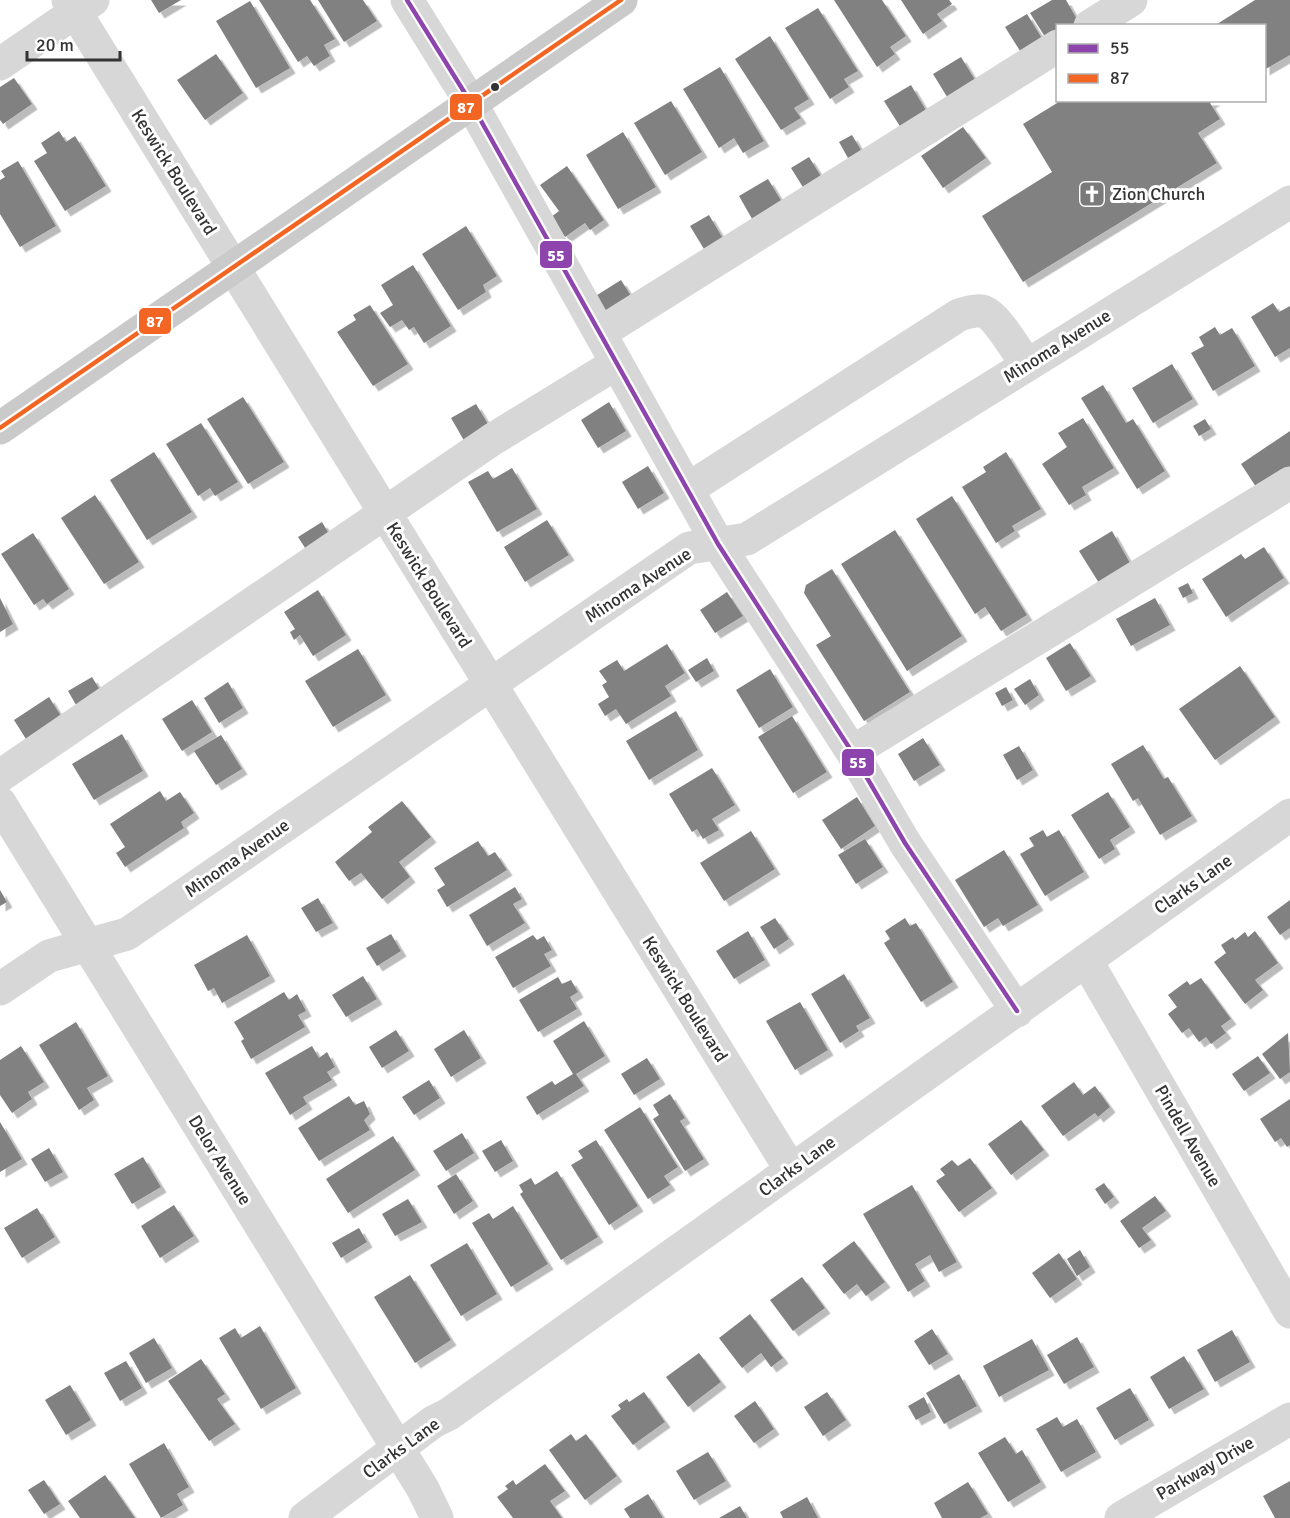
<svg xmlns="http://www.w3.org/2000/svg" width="1290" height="1518" font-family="Signika,sans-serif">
<defs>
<filter id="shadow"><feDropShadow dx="5.5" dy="5.5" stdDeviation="0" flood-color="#0004"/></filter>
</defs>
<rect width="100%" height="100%" fill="#fff"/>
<path fill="#818181" filter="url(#shadow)" d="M151,0H181L159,13Z
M259,0H310L335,39L324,45L330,56L314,66L307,56L298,62Z
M318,0H363L377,21L344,42Z
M834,0H882L906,36L890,47L895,54L877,67Z
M901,0H949L952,4L937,14L942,21L923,34Z
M1052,0H1066L1078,21L1071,26H1058V34L1047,40L1030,13Z
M1255,0H1290V55L1264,70V26H1214Z
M250,1L290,68L256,88L216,21Z
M818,8L858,71L844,79L849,87L830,99L785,28Z
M1027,14L1043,40L1022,54L1005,27Z
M770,36L809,99L794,108L801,118L781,130L735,59Z
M216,54L243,93L205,120L177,80Z
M961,57L977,83L949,100L933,74Z
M720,67L764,141L743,153L734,138L719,148L683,89Z
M14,78L32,104L3,124L0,120V87Z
M911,85L927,112L901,128L884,101Z
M1062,100H1215L1210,103L1220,119L1198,133L1217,163L1023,282L982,216L1052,172L1023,124Z
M671,101L702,152L665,175L634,123Z
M963,127L986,158L943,188L921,156Z
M59,131L66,142L75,136L106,186L65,211L34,161L47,153L41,143Z
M623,132L656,187L618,209L586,155Z
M852,135L861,150L848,158L839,142Z
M809,157L824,181L806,192L791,168Z
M18,161L56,226L20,247L0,214V180L5,177L1,171Z
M567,166L604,220L590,230L585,223L565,237L551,217L559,211L540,185Z
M768,179L785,207L755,224L739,196Z
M709,215L725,242L707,254L690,226Z
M466,226L497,276L483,285L486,292L458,310L422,254Z
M413,265L451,326L424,343L414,327L409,330L402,320L390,327L380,313L393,305L381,285Z
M621,280L636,304L609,321L594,297Z
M1273,303L1279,312L1290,306V348L1275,357L1251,317Z
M370,305L408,364L373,386L337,332L356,320L353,315Z
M1215,327L1220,335L1232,328L1255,366L1213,391L1191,353L1204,346L1199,337Z
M1172,364L1193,399L1153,423L1132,388Z
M1103,385L1126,423L1133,419L1165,471L1137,489L1081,398Z
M243,397L284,462L248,484L207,419Z
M609,402L626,431L598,448L581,420Z
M476,404L491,429L466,444L451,418Z
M1083,418L1114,468L1082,487L1086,495L1069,505L1042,464L1067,447L1058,433Z
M1205,419L1211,429L1199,436L1193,426Z
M201,423L238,482L215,496L210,488L198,496L166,444Z
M1290,431V477L1262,496L1241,464Z
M154,452L192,512L147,540L110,480Z
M1006,452L1041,509L1012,526L1015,531L996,543L962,487L986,472L983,467Z
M648,466L664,493L638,509L622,482Z
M512,468L537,509L497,532L468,482L488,471L493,479Z
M95,495L139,562L104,584L61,518Z
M952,496L1027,615L1001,631L985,607L975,614L916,519Z
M547,520L569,555L525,582L504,547Z
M322,522L334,542L311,557L298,537Z
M895,530L962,636L907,671L841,564Z
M1112,531L1130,563L1099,583L1079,551Z
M33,533L69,589L47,604L43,599L34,605L1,554Z
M1264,547L1284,578L1226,617L1202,579L1241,554L1245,559Z
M832,569L910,692L864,721L816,645L831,636L804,593L806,585Z
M1188,583L1193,593L1183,598L1178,588Z
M318,590L346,635L313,656L300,635L294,640L290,632L295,629L284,612Z
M727,592L743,616L715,633L700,610Z
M0,598L13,624L0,632Z
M1155,598L1170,625L1131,646L1116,619Z
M1070,643L1091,676L1066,691L1046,658Z
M667,644L685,673L665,686L671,696L626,724L616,709L605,716L598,704L609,697L602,685L607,682L599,671L617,660L624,671Z
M358,649L386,695L333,727L305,681Z
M707,658L714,671L696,682L688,670Z
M1240,666L1275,717L1215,760L1179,709Z
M770,669L793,707L759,728L736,690Z
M92,677L103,695L79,710L68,691Z
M1030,679L1039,695L1025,705L1014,689Z
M228,682L243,708L219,723L204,698Z
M1006,687L1013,700L1002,706L995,693Z
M49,697L66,724L31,747L14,720Z
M192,700L212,732L182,751L162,719Z
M676,711L698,750L649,780L626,741Z
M792,716L827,772L793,793L758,737Z
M122,734L143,771L94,800L72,764Z
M221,735L242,769L216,785L194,751Z
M923,738L940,765L914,781L898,754Z
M1143,745L1164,779L1168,777L1192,816L1160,835L1138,798L1133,801L1111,764Z
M1019,746L1033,770L1017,780L1003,755Z
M712,768L735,805L712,819L719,830L703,839L697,829L692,832L669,794Z
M160,791L166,801L180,792L194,813L181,822L184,828L125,867L116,853L125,847L110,824Z
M1108,792L1130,827L1110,840L1115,849L1099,859L1071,815Z
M857,797L875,826L841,849L822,820Z
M402,801L431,837L399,862L410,877L382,899L361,873L349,881L335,862L372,832L368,827Z
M1043,830L1047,837L1059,830L1084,872L1045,896L1020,854L1034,846L1029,838Z
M751,831L775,869L724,901L700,863Z
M865,839L883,867L856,884L838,855Z
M478,841L488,856L495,852L507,870L447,907L437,890L445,885L434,868Z
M1004,850L1038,905L1003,926L998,918L984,927L955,880Z
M515,887L522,899L513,904L525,923L487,946L469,915Z
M0,890L7,902L0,906Z
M318,898L333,923L316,932L301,908Z
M1290,900V928L1280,935L1267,917Z
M775,918L789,939L774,949L760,927Z
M905,918L910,926L916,923L953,982L921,1002L884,943L890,939L885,931Z
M748,931L765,960L734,979L716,951Z
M1255,931L1278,963L1255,980L1263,990L1245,1004L1214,962L1226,953L1221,945L1233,937L1235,940L1245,932L1248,937Z
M391,934L401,951L377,966L366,948Z
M247,935L270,976L222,1003L214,988L208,991L194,965Z
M533,935L537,940L544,936L552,950L544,954L551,966L513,988L495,957Z
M844,974L870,1018L856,1026L859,1031L840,1043L811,994Z
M363,976L377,999L346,1017L332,995Z
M558,977L562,984L571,980L578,992L570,997L577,1009L538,1032L519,1000Z
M1201,978L1231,1019L1221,1026L1226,1033L1211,1044L1206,1037L1199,1042L1189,1028L1182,1033L1168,1014L1177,1007L1168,995L1187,981L1190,985Z
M284,992L289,1000L297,994L306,1011L298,1015L305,1027L251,1059L241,1041L244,1039L234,1022Z
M800,1002L828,1050L795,1070L766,1021Z
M584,1021L605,1056L576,1074L584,1086L537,1115L526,1097L552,1081L555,1085L573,1074L553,1041Z
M76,1022L108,1076L87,1088L94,1100L79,1110L39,1045Z
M396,1030L409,1051L382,1068L369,1047Z
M464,1030L481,1058L451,1077L434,1049Z
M1288,1033L1290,1072L1280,1079L1262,1054Z
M21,1046L44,1082L28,1092L32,1099L12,1113L0,1095V1060Z
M312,1046L319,1058L327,1052L335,1067L327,1072L332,1080L303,1097L307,1104L290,1115L265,1073Z
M1258,1056L1270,1073L1244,1091L1232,1074Z
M647,1058L660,1079L634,1095L621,1074Z
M429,1080L440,1098L414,1115L402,1097Z
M1074,1082L1083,1095L1095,1086L1110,1107L1098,1117L1095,1113L1063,1136L1041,1106Z
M670,1094L685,1118L680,1121L704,1159L685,1171L653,1119L659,1115L653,1105Z
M349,1096L355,1105L364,1101L370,1114L364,1120L370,1130L319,1161L298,1128Z
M1290,1099V1145L1287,1147L1281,1138L1275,1142L1260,1119Z
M640,1107L678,1167L664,1176L670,1185L648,1199L604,1130Z
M1021,1120L1044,1150L1011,1175L988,1144Z
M0,1122L22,1159L0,1172Z
M462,1133L474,1153L446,1171L433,1151Z
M393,1136L415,1170L348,1213L326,1179Z
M501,1140L513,1161L495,1172L482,1151Z
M596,1140L638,1206L609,1225L571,1165L583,1158L578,1151Z
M49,1148L63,1172L45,1182L31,1159Z
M143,1157L161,1187L132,1204L114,1174Z
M970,1158L992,1188L959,1212L936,1181L945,1175L940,1169L952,1160L958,1166Z
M557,1171L598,1237L561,1260L520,1194L523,1192L519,1185L531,1178L535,1185Z
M456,1174L473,1201L454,1214L437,1186Z
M1104,1183L1114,1197L1105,1204L1095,1189Z
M912,1185L957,1262L939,1272L930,1255L915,1264L925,1281L908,1292L863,1214Z
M1155,1196L1166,1211L1142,1228L1151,1240L1139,1248L1120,1221Z
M408,1199L422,1222L395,1236L382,1214Z
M174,1205L194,1236L160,1258L141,1226Z
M513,1206L548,1264L511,1287L472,1223L489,1213L493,1219Z
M37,1208L55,1237L22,1258L4,1228Z
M359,1228L367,1242L341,1258L332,1243Z
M854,1241L885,1282L866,1296L857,1284L844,1294L822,1265Z
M467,1243L497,1294L461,1316L430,1265Z
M1080,1250L1090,1267L1077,1276L1067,1259Z
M1059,1253L1077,1279L1050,1298L1032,1273Z
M410,1275L451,1340L415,1363L374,1297Z
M802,1277L825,1308L793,1331L770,1300Z
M750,1314L783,1358L771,1367L761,1353L742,1368L719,1338Z
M260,1326L296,1388L261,1409L219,1338L235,1328L241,1338Z
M932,1329L948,1354L929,1365L914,1341Z
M1232,1330L1250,1362L1215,1382L1197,1350Z
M1077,1337L1094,1367L1064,1384L1047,1355Z
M154,1338L172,1368L146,1383L129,1353Z
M1032,1339L1049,1370L999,1397L983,1366Z
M699,1353L721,1382L688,1407L666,1377Z
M1184,1356L1204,1389L1169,1409L1150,1377Z
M201,1359L225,1394L217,1399L235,1424L209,1441L168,1381Z
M126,1361L142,1388L120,1401L104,1373Z
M959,1374L977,1406L944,1424L926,1393Z
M70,1385L91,1420L66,1435L45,1400Z
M1130,1388L1149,1420L1115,1440L1096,1408Z
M644,1392L665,1422L633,1445L611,1416L621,1409L618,1405L627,1399L629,1402Z
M827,1392L846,1420L823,1436L804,1407Z
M924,1397L931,1412L916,1420L908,1406Z
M755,1401L774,1429L754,1443L734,1416Z
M1057,1417L1063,1427L1077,1419L1096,1452L1061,1472L1036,1429Z
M571,1434L576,1441L586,1434L617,1476L585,1500L549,1450Z
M1005,1437L1016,1454L1022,1450L1041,1482L1008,1502L978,1453Z
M164,1443L189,1487L177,1494L183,1505L161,1518L129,1464Z
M708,1452L726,1481L694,1500L676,1471Z
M545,1464L565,1491L550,1501L562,1518H513L497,1497L508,1489L505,1486L513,1480L516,1485Z
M105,1475L135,1518H80L68,1501Z
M44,1480L60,1504L44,1514L28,1490Z
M1290,1481V1518H1275L1263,1496Z
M968,1482L988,1514L980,1518H942L934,1503Z
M648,1494L663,1518H630L624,1509Z
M807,1497L818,1518H783L780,1512Z
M740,1506L747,1518H719Z"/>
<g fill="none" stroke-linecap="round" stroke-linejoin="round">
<path stroke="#d7d7d7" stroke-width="33" d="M68,0L791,1170
M407,0L471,103L718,544L852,752L905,843L1017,1011
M1090,26L1131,0
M0,64L93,0
M600,333L1058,46
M688,489L959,315C966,313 974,310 982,311C996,314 1018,353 1027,365
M852,752L1290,483
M0,776L493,439L617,363
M0,803L423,1489L437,1518
M1086,960L1290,1312
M0,989L49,956L127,934L689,548L747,539L1290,202
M305,1518L433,1422L449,1414L1290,815
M1121,1518L1290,1419"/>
<path stroke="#cacaca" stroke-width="33" d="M0,428L621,0"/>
<defs>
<path id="bus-1" d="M407,0L471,103L718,544L852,752L905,843L1017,1011"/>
<path id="bus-2" d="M0,428L621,0"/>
</defs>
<use href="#bus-1" stroke="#fff" stroke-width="9"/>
<use href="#bus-2" stroke="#fff" stroke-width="9"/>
<use href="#bus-1" stroke="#8e44ad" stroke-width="4.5"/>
<use href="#bus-2" stroke="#f26522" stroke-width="4.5"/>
</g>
<defs>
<symbol id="church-square" viewBox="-11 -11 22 22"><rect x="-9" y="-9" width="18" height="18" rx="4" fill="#7a7a7a" stroke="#fff"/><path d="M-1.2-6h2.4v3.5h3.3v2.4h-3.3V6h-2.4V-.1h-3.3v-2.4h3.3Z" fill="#fff"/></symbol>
</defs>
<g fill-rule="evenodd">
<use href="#church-square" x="1077" y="179" width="30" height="30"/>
</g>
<circle fill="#333" stroke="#fff" stroke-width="2" cx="495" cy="87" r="5"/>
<g text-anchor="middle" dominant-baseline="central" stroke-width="6" stroke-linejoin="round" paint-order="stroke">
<g font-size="18" fill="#333" stroke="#fff">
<text transform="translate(174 172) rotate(58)">Keswick Boulevard</text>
<text transform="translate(1057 346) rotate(-32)">Minoma Avenue</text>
<text transform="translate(429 585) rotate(58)">Keswick Boulevard</text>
<text transform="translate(638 585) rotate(-33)">Minoma Avenue</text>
<text transform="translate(237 858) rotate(-35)">Minoma Avenue</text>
<text transform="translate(1193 884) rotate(-35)">Clarks Lane</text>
<text transform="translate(685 999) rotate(58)">Keswick Boulevard</text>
<text transform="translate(1188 1136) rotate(60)">Pindell Avenue</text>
<text transform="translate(220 1160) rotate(58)">Delor Avenue</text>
<text transform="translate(797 1166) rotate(-36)">Clarks Lane</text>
<text transform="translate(401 1448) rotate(-36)">Clarks Lane</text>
<text transform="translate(1205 1468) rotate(-30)">Parkway Drive</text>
</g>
<g font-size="18" fill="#333" stroke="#fff" text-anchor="start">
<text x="1112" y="194">Zion Church</text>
</g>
</g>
<g stroke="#fff" stroke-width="2">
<rect x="449" y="93" width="34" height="28" rx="6" fill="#f26522"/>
<rect x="539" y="240" width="34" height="29" rx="6" fill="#8e44ad"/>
<rect x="138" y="307" width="34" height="28" rx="6" fill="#f26522"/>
<rect x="841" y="748" width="34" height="29" rx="6" fill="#8e44ad"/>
</g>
<g font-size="16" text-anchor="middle" font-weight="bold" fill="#fff">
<text x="466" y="113">87</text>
<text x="556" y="261">55</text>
<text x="155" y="327">87</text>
<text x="858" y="768">55</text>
</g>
<rect x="1056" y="24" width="210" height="78" fill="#ffffff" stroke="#adadad" stroke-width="1.5"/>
<rect x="1068" y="44" width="30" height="9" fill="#8e44ad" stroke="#adadad" stroke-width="1.5"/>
<text x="1110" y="54" font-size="18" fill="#333333">55</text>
<rect x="1068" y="74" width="30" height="9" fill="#f26522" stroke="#adadad" stroke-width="1.5"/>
<text x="1110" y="84" font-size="18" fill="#333333">87</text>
<path d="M27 51v9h93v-9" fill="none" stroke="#333333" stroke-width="3"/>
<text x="36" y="51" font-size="18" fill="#333333" stroke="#ffffff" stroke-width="4.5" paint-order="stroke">20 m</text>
</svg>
